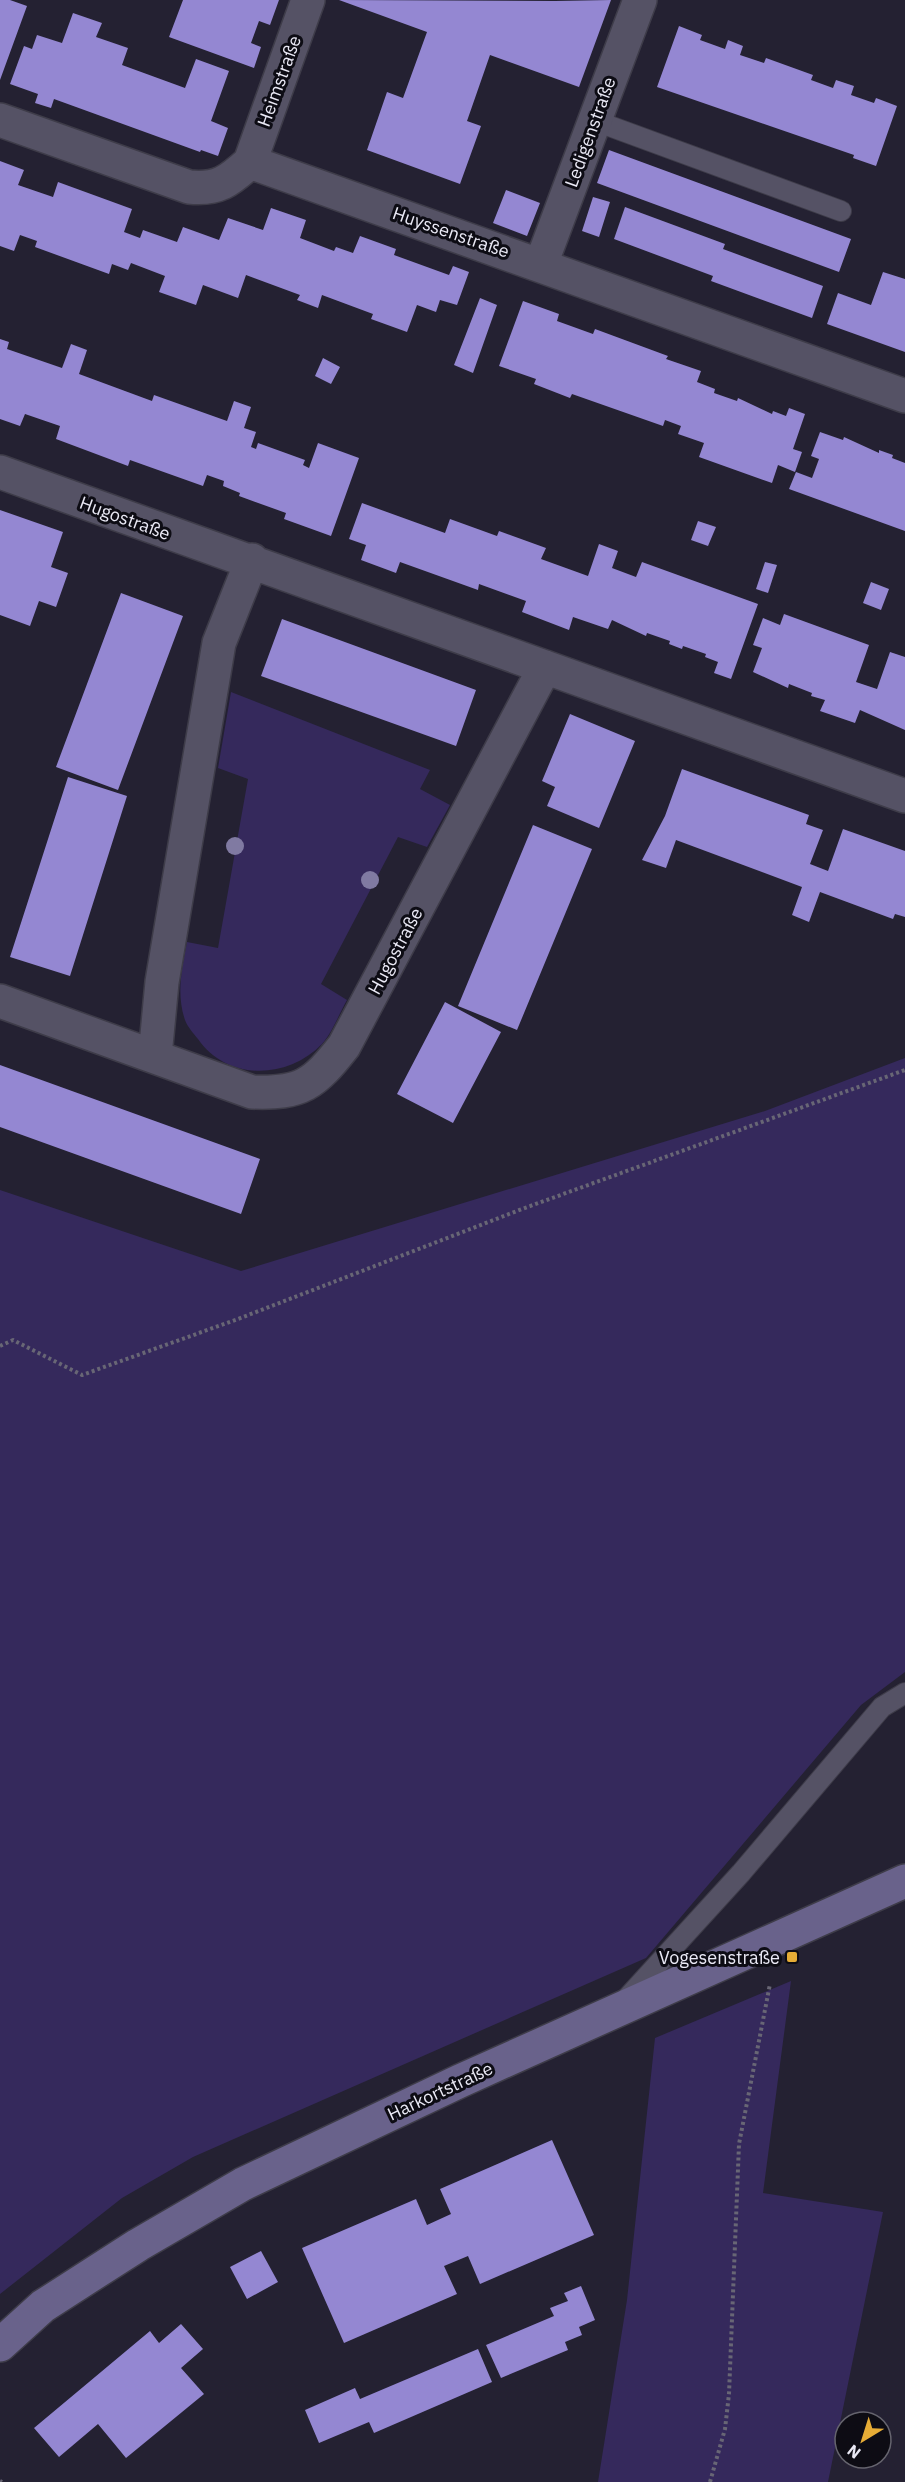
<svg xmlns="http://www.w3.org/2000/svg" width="905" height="2482" font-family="'IBM Plex Sans',sans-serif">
<rect width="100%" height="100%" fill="#242132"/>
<path fill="#35295c" d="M231,692L430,770L420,789L450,805L427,847L398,837L321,984L347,1000C339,1014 332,1033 322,1044C287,1080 227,1081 198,1039C193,1033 187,1026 185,1020C176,994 182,968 187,942L218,948L248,779L218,768Z
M905,1058V1672L861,1705L646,1958L193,2157L122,2198L0,2294V1190L241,1271L765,1111Z
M791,1981L763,2193L883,2212L828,2482H598L627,2300L655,2038Z"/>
<path fill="#9487d2" d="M0,0H10L27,6L0,80Z
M183,0H279L270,25L259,21L251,43L261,47L254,68L169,37Z
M339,0L555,1L611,0L579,87L490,55L467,121L481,126L460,184L367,150L387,92L403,98L427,32Z
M73,13L102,23L96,37L128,48L122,65L185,88L196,59L229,71L211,121L228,128L218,156L201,150L200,152L54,99L51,108L35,103L38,94L10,84L24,46L32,49L37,35L62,43Z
M679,26L702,35L700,40L725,49L728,40L743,46L740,55L764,63L766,58L813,75L811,80L833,88L836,80L854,86L851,95L874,103L876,98L897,106L876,166L853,158L854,155L657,87Z
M609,150L851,239L839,272L597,183Z
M0,161L24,170L18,185L53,197L58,182L132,209L124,232L140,238L143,230L177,242L183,227L219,240L228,218L263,230L271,208L306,220L300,238L334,251L336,247L353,253L360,236L396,249L394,255L449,275L453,266L469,272L457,305L440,300L436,312L417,305L407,332L371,319L373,314L322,295L318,308L297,300L300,295L246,275L238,298L203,285L196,305L159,292L165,276L131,263L128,270L112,264L109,274L35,247L37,241L20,235L14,251L0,246Z
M506,190L540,203L527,236L493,223Z
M593,197L610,202L599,237L582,231Z
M625,207L725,244L723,249L823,286L812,318L711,281L713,276L614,239Z
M883,272L905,279V352L827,324L838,293L871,305Z
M480,298L497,305L473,373L454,365Z
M523,301L559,314L557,321L593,334L595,329L668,356L666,359L701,371L697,382L715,389L714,393L737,401L738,398L772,414L773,411L786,416L789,408L805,414L793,449L802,452L795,472L778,465L772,483L699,457L704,443L678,434L681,426L665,420L663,426L572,394L570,398L534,384L536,379L499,366Z
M0,339L9,342L7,349L62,368L71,344L87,350L79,374L152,401L154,395L227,421L234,401L251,407L244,428L256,432L251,447L256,449L258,443L305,460L303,465L309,468L318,443L359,458L331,536L284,519L286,513L239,496L240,493L223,486L224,481L207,475L203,486L130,460L128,466L56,439L60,426L25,414L20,426L0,419Z
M323,358L340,367L331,384L315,376Z
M820,432L843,440L844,437L879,453V450L893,455L892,458L905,463V531L789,489L796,472L812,478L819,459L811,456Z
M362,503L445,533L450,519L497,536L499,531L546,548L541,559L588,576L599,544L618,551L612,568L636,577L642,562L758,604L731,679L714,673L718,662L705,657L706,654L683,646L682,649L669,644L670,641L647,633L646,636L612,620L608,629L573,617L569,630L522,612L526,601L479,584L478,590L400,562L396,573L361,560L366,545L349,539Z
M0,510L63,532L51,567L68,573L56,607L39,601L30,626L0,615Z
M698,521L716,527L708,546L691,540Z
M765,562L777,565L768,593L756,589Z
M871,582L889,589L881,610L863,603Z
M121,593L183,616L118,790L56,767Z
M784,614L869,645L856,682L877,689L890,652L905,657V730L860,710L855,723L820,711L825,700L811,696L812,693L789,684L788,688L753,672L762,648L753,645L763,618L780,625Z
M282,619L476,690L456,746L261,676Z
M570,714L635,741L599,828L547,806L555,787L542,781Z
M682,769L809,815L806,824L823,830L810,864L828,871L843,829L905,851V917L895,914L893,919L820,892L809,922L792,915L802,887L676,840L666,868L642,860L665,816Z
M68,777L127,796L70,976L10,957Z
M533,825L592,849L517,1030L458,1006Z
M445,1002L501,1032L453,1123L397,1094Z
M0,1065L260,1159L241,1214L0,1127Z
M552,2140L594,2235L480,2284L468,2256L444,2266L457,2294L344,2343L302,2248L416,2199L427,2225L451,2214L440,2189Z
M261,2251L278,2282L247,2299L230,2267Z
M581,2286L595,2320L579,2327L582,2335L565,2342L568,2350L501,2378L486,2345L554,2316L550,2308L568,2301L564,2293Z
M181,2324L203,2349L181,2368L204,2394L126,2458L98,2424L59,2457L34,2428L150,2331L159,2343Z
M478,2349L492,2382L374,2433L369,2422L319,2443L305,2410L355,2388L360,2399Z"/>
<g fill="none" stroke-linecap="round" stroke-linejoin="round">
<defs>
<path id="lane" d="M593,120L841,211
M627,1998L741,1873L882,1707L905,1693"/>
<path id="street" d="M0,120L189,187C218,190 229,181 250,162L905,396
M250,162L308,0
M541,264L640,0
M0,472L905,796
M0,1001L252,1092C302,1094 314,1084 344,1046L545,667
M155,1056L162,982L219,643L252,560"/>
<path id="secondary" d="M0,2345L43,2306L138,2245L243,2184L460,2081L905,1881"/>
</defs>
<use href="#lane" stroke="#3e3c49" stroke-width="22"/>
<use href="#street" stroke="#3e3c49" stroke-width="36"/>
<use href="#secondary" stroke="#3e3c49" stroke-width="36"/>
<path stroke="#686675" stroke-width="4" stroke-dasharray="3 3" stroke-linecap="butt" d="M0,1346L13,1340L82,1375L238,1319L522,1209L905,1070
M0,2481L2,2482
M710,2482L725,2429L729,2394L739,2144L770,1984"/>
<use href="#lane" stroke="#555265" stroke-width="20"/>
<use href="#street" stroke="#555265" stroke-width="33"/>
<use href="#secondary" stroke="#69628b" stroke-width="33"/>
</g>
<g fill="#807aa2">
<circle cx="235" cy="846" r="9"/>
<circle cx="370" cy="880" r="9"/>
</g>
<rect fill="#e6ac36" stroke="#0d0c14" stroke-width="2" x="786" y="1951" width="12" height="12" rx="3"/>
<g text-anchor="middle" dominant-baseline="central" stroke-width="6" stroke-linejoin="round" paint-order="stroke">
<g font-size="18" fill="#eae9f5" stroke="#0d0c14">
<text transform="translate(279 81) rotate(-70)">Heimstraße</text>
<text transform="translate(590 132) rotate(-70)">Ledigenstraße</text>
<text transform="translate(451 232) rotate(19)">Huyssenstraße</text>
<text transform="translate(125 518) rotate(20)">Hugostraße</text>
<text transform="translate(395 951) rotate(-62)">Hugostraße</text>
<text transform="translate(440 2091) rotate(-25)">Harkortstraße</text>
</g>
<g font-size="18" fill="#eae9f5" stroke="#0d0c14" text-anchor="end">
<text x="780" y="1957">Vogesenstraße</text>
</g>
</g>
<g transform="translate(863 2440) rotate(218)"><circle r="28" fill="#0d0c14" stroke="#65646e" stroke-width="1.5"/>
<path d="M0-4.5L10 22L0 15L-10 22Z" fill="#e6ac36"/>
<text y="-9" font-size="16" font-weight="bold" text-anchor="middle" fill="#eae9f5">N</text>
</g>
</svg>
